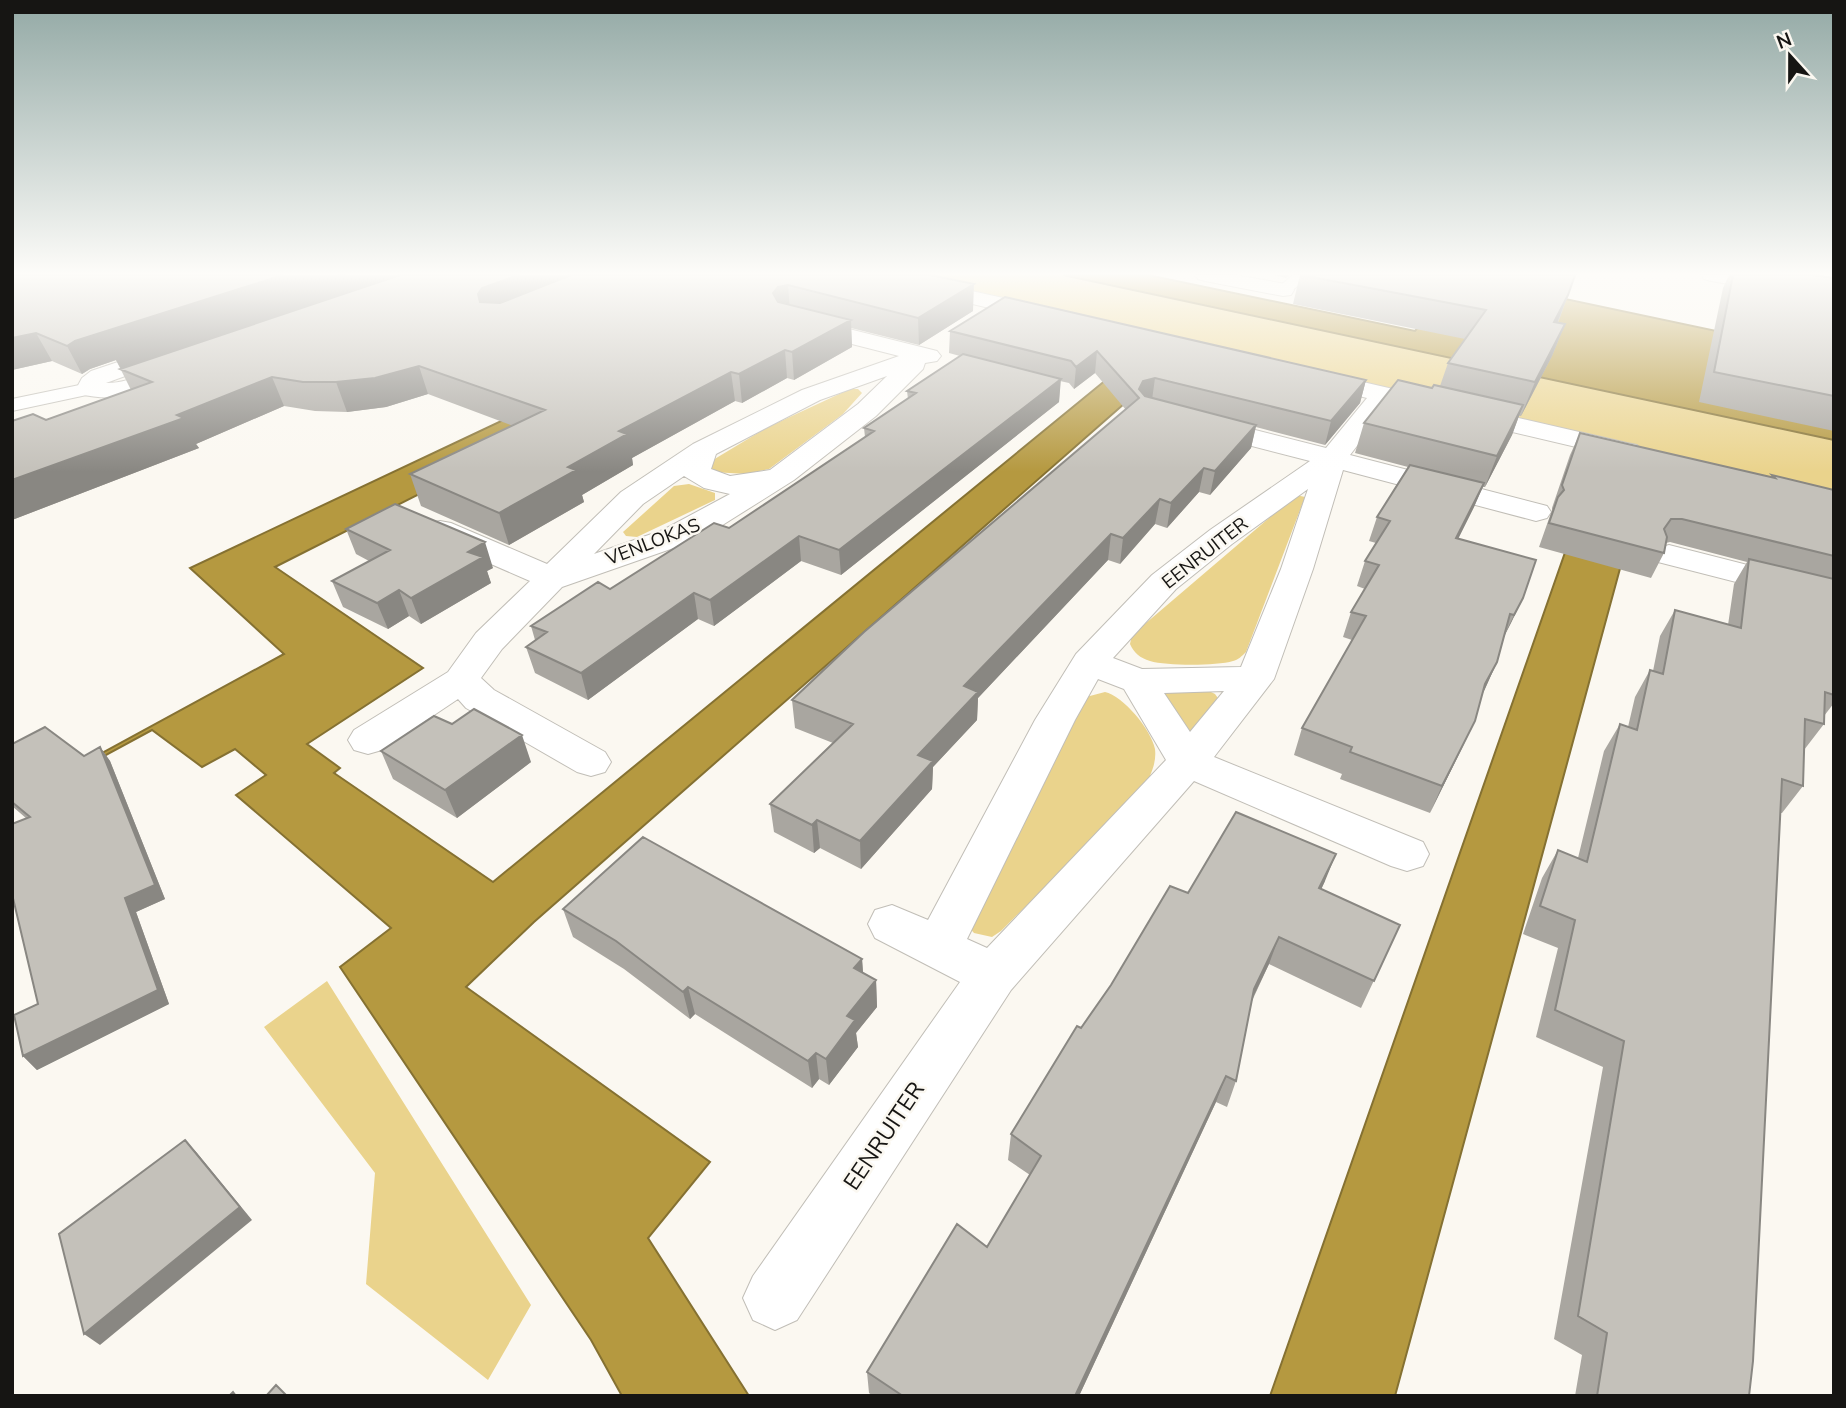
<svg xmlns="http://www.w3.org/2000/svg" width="1846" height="1408" font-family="'Nunito Sans',sans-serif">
<rect width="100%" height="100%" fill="#fbf8f1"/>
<path fill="#ead38c" d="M900,275H1063L1834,440V492Z
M850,389H858L862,393L843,414L769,469L746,474L713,472L709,468L708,463L766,428Z
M689,484L715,493V500L637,537L626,536L623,532L674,486Z
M1296,495L1305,497L1246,652C1242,656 1238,660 1233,661C1216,666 1167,666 1150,661C1140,658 1134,653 1130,644L1132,635Z
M1207,690L1215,694L1220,701L1194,732L1182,730L1162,692Z
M1105,692C1123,696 1151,729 1155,749C1157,764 1149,779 1142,791L1001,931L992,937L974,933L967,925L1086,697Z
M327,981L531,1305L488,1380L366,1284L375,1173L264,1027Z"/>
<path fill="#b59940" stroke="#857132" stroke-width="2" d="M810,275H852L275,567L423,668L307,744L340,768L334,773L493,882L1140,352L1174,360L534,922L466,987L710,1162L648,1238L749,1396H622L591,1340L340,967L391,928L236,795L266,775L235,749L202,767L152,730L12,806V802L284,654L190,568Z
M1063,275H1148L1415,331L1449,292L1490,283L1834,356V440Z
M1597,461L1646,473L1395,1396H1270Z"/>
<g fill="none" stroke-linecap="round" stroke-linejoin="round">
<defs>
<path id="service" d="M1293,275H1311L1289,293H1277L1275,290Z
M89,383L99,389L96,393L12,411V399Z"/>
<path id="minor" d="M863,275H899L1053,309L1056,314L1053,319L1045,321L866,279Z
M1195,275H1235L1291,285L1294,290L1291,295L1283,296L1205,281L1198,279Z
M1701,275H1747L1834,289V301L1711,281L1704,279Z
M801,317L937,351L941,356L937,361L925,363L923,369L876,416L794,480L713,531L685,544L562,587L502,649L481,678L494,690L605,752L611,762L605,772L591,776L577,772L466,708L458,699L382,750L368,754L354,750L348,740L354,730L448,672L476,633L530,581L429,537L424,530L429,523L440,521L451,523L547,564L621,492L693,444L802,390L899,356L793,329L790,324L793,319ZM887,376L858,404L770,470L730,476L711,469L716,454L820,400ZM684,476L704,488L730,494L663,530L594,554L643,504Z
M1311,370L1627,443L1637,445L1641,451L1637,457L1627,459L1390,403L1350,455L1547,506L1551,512L1547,518L1536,521L1343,470L1313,569L1274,679L1214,757L1423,842L1429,854L1423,866L1407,871L1391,866L1194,781L1011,990L797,1320L775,1330L753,1320L743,1298L753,1276L960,982L875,938L868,924L875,910L892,905L928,920L1035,720L1076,654L1152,575L1210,530L1310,461L1194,431L1191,425L1194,419L1204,417L1326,448L1367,398L1302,382L1299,377L1302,372ZM1308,489L1281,569L1241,667L1142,669L1113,658L1176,589L1232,544ZM1098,679L1124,689L1166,760L987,948L967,939L1075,720ZM1224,691L1190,732L1164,693Z
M1669,545L1834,587V607L1658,562L1653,555L1658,548Z"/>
<path id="tertiary" d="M172,344L180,346L184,351L180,356L106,383C134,384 166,361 190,367L193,372L190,377C153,390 119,404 80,394L76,389L82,378L91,371Z"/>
</defs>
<use href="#service" stroke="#c1beb7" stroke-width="2"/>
<use href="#minor" stroke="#c1beb7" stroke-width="2"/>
<use href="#tertiary" stroke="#c1beb7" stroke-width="2"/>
<use href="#service" fill="#fff" fill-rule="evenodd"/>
<use href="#minor" fill="#fff" fill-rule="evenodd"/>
<use href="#tertiary" fill="#fff" fill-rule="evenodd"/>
</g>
<path fill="#a9a6a0" d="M12,275H930L973,311L919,345L851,328L852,347L794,380L787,378L742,403L735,401L632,458L633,465L582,495L584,502L509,545L421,506L410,474L513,426L428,394L386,407L347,412L315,411L284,406L196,444L199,448L12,520V421L46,420L131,390L116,360L90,369L82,374L52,361L12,370Z
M1273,275H1290L1286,278Z
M1300,275L1568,295L1558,323L1565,324L1552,356L1521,416H1519L1512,435L1485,487H1483L1474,507L1458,539L1523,598L1504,637L1497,662L1482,695L1475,721L1430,813L1340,779L1342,774L1294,755L1302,728L1352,640L1343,637L1351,612L1365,589L1357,586L1365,561L1376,543L1369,541L1377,517L1408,467L1355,453L1364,423L1432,388L1440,386L1448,363L1465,339L1293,304Z
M1729,275H1813L1834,278V431L1699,402L1723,288Z
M950,331L1366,380L1360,403L1325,445L1256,427L1251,448L1210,495L1199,492L1167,528L1155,524L1120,564L1108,560L978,698L977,720L933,767L932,789L861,869L820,848L814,853L774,832L770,804L833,743L795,728L792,700L1126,410L1095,373L1074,389L1069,383L1060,381L1059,402L841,575L801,561L714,626L698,619L588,700L535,673L526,647L535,640L531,626L610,589L729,528L865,437L864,428L908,399L907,391L960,356L949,353Z
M1580,433L1771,477L1772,475L1834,490V703L1824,716V724L1804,750L1803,786L1782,813H1780L1749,1396H1575L1582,1355L1554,1339L1603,1067L1536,1037L1558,948L1523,934L1542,878L1558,850L1578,858L1604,751L1620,724L1628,727L1635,697L1650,670L1653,671L1660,636L1675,610L1728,625L1734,584L1747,562L1670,542L1666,543L1664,553L1651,578L1539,547L1552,510V508L1570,455Z
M346,529L493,568L487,571L491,583L421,624L409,616L388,629L343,607L332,581L369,561L356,554Z
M12,744L84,756L100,747L110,761L165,899L136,912L169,1004L37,1070L23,1056L38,1004L13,899L27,819L12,806Z
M381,751L531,762L457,818L393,779Z
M1325,881L1321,889L1400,925L1361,1008L1269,964L1252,1001L1236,1081L1227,1107L1216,1102L1079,1396H873L869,1393L867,1372L987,1247L1030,1175L1008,1160L1011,1134L1081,1028L1188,893Z
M563,909L862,959L863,973L876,980L877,1007L856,1033L858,1047L829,1085L819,1079L812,1088L695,1014L690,1019L624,969L573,937Z"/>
<path fill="#898782" d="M283,275H428L121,369L116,360L90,369L82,374L67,346L75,341Z
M519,275H590L485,321L478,294L482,288Z
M974,284L973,311L919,345L918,318Z
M788,285L790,311L776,320L773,293L778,287Z
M1568,295L1556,326L1554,322Z
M851,320L852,347L794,380L792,352Z
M1565,324L1552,356L1521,416L1535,382Z
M36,333L52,361L12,370V338Z
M785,350L787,378L742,403L739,374Z
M1097,351L1095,373L1074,389L1076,367Z
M419,366L428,394L386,407L347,412L336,382Z
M731,372L735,401L632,458L633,465L582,495L584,502L509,545L499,513L568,467L619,431Z
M272,377L284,406L196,444L199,448L12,520V480Z
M1155,378L1152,400L1140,404L1139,389L1143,381Z
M1061,379L1059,402L841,575L839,550Z
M1366,380L1360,403L1325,445L1331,421Z
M1523,405L1512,435L1485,487L1497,456Z
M1256,425L1251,448L1210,495L1215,471Z
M1204,468L1199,492L1167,528L1171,503Z
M1484,483L1474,507L1446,563L1456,538Z
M1160,499L1155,524L1120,564L1123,538Z
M1111,534L1108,560L978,698L977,720L933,767L932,789L861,869L860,841L964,686Z
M799,536L801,561L714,626L710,600Z
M485,542L493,568L487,571L491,583L421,624L411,598L468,552Z
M399,590L409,616L388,629L377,603Z
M694,593L698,619L588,700L581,673Z
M1523,598L1511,623L1502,640L1514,615Z
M1497,662L1485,689L1473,710L1485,684Z
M1475,721L1462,748L1430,813L1442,786Z
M522,735L531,762L457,818L445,790Z
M100,747L110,761L165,899L136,912L169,1004L37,1070L23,1056L125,898Z
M817,820L820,848L814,853L812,825Z
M1336,854L1325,881L1309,916L1319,888Z
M1279,937L1269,964L1244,1016L1254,989Z
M862,959L864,986L854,968Z
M876,980L877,1007L856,1033L858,1047L829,1085L826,1059L847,1016Z
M688,987L695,1014L690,1019L683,992Z
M816,1053L819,1079L812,1088L808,1061Z
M1226,1076L1216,1102L1079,1396H1075Z
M185,1140L197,1153L252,1220L100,1345L84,1334Z"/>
<path fill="#c4c1ba" stroke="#898782" stroke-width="2" d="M12,275H283L75,341L67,346L36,333L12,338Z
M341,275H345L111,350Z
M400,275H519L482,288L478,294L480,302L500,303L571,275H930L974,284L918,318L788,285L778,287L773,293L778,302L851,320L792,352L785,350L739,374L731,372L619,431L627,434L568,467L576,470L499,513L410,474L545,410L419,366L375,378L336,382H303L272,377L177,415L184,418L12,480V421L33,414L46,420L152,382L120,369Z
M1301,275H1575L1568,295L1554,322L1565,324L1535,382L1448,363L1486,310Z
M1733,275H1813L1834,278V396L1714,372Z
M1005,297L1366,380L1331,421L1155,378L1143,381L1139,389L1145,396L1256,425L1215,471L1204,468L1171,503L1160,499L1123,538L1111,534L964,686L978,692L918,755L933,761L860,841L817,820L812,825L770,804L853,724L792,700L864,632L1139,398L1097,351L1076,367L1071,361L950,331Z
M963,354L1061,379L839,550L799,536L710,600L694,593L581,673L526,647L547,632L531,626L598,582L610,589L714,523L729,528L874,431L864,428L916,393L907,391Z
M1398,380L1432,388L1434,385L1523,405L1497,456L1364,423Z
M1580,433L1775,478L1772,475L1834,490V556L1682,519H1671L1664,529L1667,537L1664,553L1549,523L1558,497L1564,490L1562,485Z
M1410,465L1484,483L1456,538L1536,560L1523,598L1514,615L1510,614L1497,662L1485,684L1475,721L1442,786L1350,752L1352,747L1302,728L1366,616L1351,612L1379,565L1365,561L1390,521L1377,517Z
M395,504L485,542L468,552L483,557L411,598L399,590L377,603L332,581L390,550L346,529Z
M1749,559L1834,579V695L1825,692L1824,724L1805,719L1803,786L1782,779L1753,1361L1749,1396H1597L1607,1333L1578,1316L1624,1041L1555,1010L1575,920L1540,906L1558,850L1587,862L1620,724L1637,730L1650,670L1663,674L1675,610L1741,628Z
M474,709L522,735L445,790L381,751L434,716L452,724Z
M45,727L84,756L100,747L155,885L125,898L158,990L23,1056L14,1015L38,1004L12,894V824L30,817L12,802V744Z
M1236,812L1336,854L1319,888L1400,925L1374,981L1279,937L1254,989L1236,1081L1226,1076L1075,1396H903L867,1372L957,1224L987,1247L1041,1156L1011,1134L1077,1026L1081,1028L1111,985L1170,886L1188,893Z
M643,837L862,959L854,968L876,980L847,1016L855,1020L826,1059L816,1053L808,1061L688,987L683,992L616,941L563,909Z
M185,1140L240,1207L84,1334L59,1234Z
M276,1385L287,1396H266Z
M233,1392L236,1396H229Z"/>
<linearGradient id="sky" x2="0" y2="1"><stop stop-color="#93a9a5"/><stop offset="0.58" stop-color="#fdfcf9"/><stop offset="1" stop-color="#fdfcf9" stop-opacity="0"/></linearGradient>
<rect width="1846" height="472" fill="url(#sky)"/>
<g text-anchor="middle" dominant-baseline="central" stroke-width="5" stroke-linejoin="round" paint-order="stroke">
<g font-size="19" fill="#161513" stroke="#fbf8f1">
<text transform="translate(653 542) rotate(-21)">VENLOKAS</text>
<text transform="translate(1205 553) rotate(-38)">EENRUITER</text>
</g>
<g font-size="23" fill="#161513" stroke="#fbf8f1">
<text transform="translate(884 1136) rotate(-56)">EENRUITER</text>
</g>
</g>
<rect width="1846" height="1408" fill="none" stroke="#161513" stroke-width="28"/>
<g transform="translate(1790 56) rotate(339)" stroke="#fbf8f1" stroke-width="5" paint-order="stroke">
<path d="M0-5L12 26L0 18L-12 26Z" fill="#161513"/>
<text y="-10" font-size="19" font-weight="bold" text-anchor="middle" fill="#161513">N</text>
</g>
</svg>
